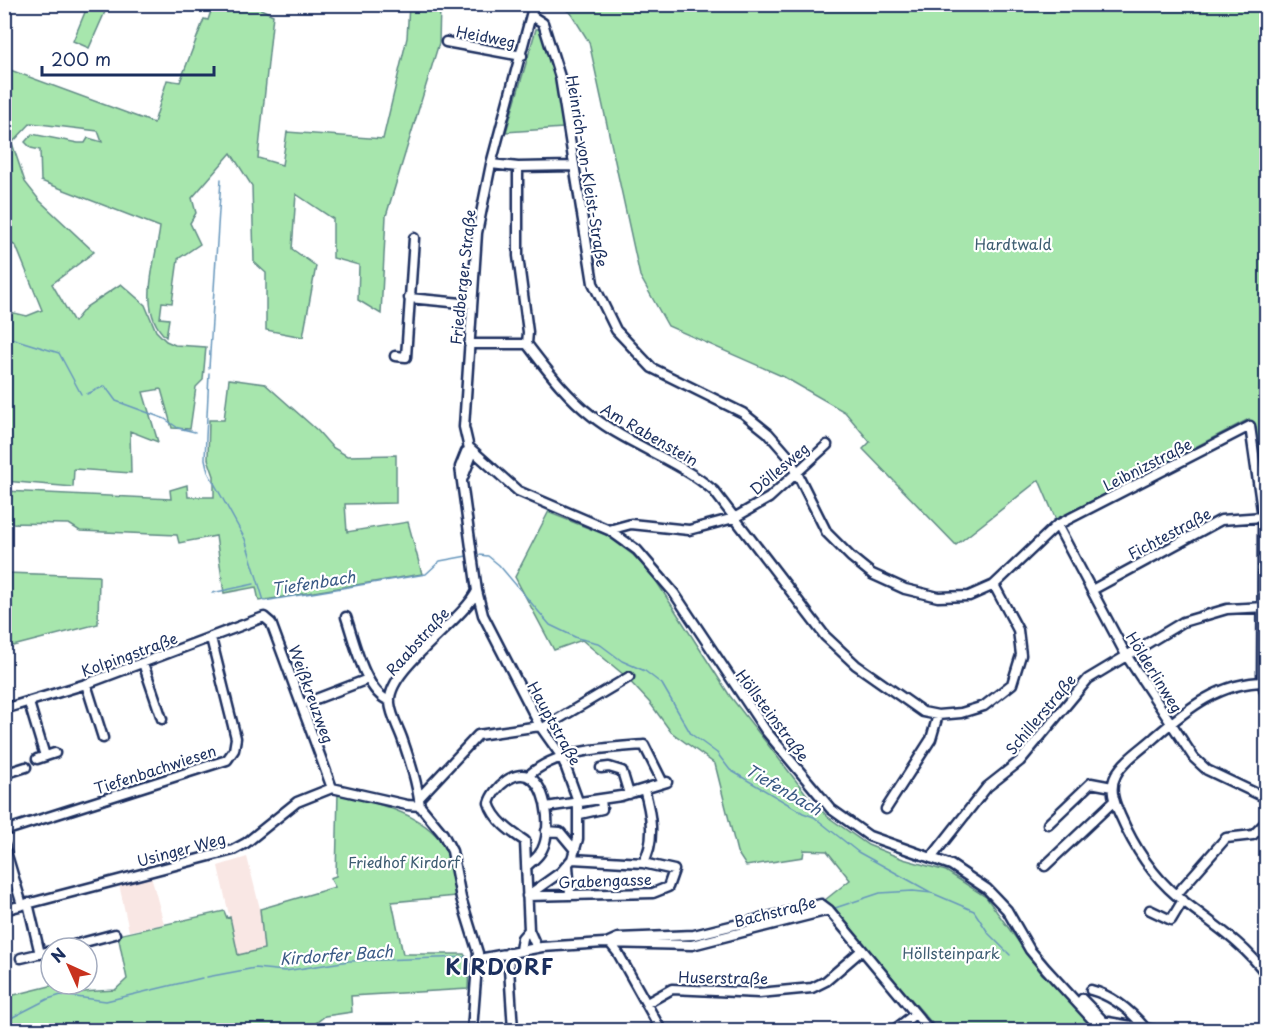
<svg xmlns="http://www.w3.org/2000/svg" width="1271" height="1035" font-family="'Playpen Sans',sans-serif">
<rect width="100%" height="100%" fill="#fff"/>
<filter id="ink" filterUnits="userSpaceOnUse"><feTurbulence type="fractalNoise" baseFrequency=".0167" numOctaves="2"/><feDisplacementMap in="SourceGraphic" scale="12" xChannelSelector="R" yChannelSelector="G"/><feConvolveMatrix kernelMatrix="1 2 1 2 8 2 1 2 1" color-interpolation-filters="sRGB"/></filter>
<g filter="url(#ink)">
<path fill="#f9e7e4" d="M247,857L260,909L264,949L238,955L218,866Z
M151,876L164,924L129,931L119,884Z"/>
<path fill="#a7e6ad" stroke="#618a86" stroke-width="1.5" d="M88,5H108L89,48L73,41Z
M213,5H253L273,15L258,158L282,165L287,132L383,139L407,38L409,5H440L439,43L386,216L381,314L358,300L359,265L333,258V219L296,194L292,249L316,266L303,337L266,330V273L254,262L252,186L231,153L192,198L196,213L190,223L200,244L178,259L172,303L162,302L160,318L169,319L166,337C136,310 156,262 160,227L41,181L40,150L31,148L25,142L32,134L78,143H85L88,138L102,142L98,131L31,123L12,143L25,182L40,201L94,252L52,284L74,322L86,307L121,284L145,305L156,331L166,341L175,345L206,347L203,380L196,387L190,429L172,428L161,389L143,392L158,442L130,431L131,473L74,469L73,487L5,481V311L27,316L42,310L16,246L5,240V156L11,155L9,143H5V68L154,123L167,80L180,82L204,19L208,20Z
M558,5H1266V516L1263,514L1249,419L1056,520L1039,480L956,545L863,449L870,442L845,412L784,377L668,326L640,276L589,42L571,13Z
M536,29H540L558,78L563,128L506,132Z
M229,379L265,384L318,431L332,447L347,456L396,455V503L345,504L347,532L408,522L422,574L259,601L256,587L224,593L216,536L179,543L177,535L80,531L69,524L5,523V491L171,499L170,490L187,485L188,497H214V476L208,459L209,420H224Z
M551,507L550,513L606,535L633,555L651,573L730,696L811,800L828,817L868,845L903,859L946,871L986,897L1042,974L1070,997L1098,1030H938L825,900L850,880L827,851L804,850L803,857L746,866L737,852L715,764L671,732L650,703L624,675L582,640L554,650L515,577Z
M5,573L99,576L98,624L5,648Z
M338,792C379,805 434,814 451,859C455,870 454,885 456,896L392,902L403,954H464L469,962L468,989L351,996L352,1012L325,1016L307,1030H5L4,989L6,997L54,985L82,992L115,990L127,979L118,935L224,911L227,918L230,917L238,955L264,949L260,909L335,887L330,878L336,876Z"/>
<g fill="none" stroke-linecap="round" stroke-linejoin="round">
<path stroke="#6696bc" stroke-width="1.5" d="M4,336L59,353L81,394
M209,368L221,179
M209,373L205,459L208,472L245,539L264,601L426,574L440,561L467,556
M87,394L105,386L116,401L165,419L178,428L195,432
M479,555L488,556L499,565L550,625L577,638L598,643L622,661L645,671L662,684L691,734L717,753L730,770L803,813L814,817L858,852L932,893
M212,593L254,584
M835,908L880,893L913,891L932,893L974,911L989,934L1010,955
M207,977L255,968L285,971L349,961L468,957
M11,1018L48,999L61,995L106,1001L202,978
M4,1021H5
M1089,1022L1092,1030"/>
<defs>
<path id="minor" d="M532,16L543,23L560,77L593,283L616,330L652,368L743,413L768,433L789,457L827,533L851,557L872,574L905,589L938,597L969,596L994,585L1057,525L1250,426L1263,517L1262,681L1266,695
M446,42L522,56
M491,164L518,167L573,166
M518,167V256L528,332L527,344C547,370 566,396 592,416C630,446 677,459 714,491L825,636L856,665L923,712L938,715L961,713L984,706L1012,684L1021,655L1018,630L994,585
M409,298L472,304
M469,344H527
M395,356L406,357L414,238
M471,449L518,491L609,530L637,550L674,593L766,731L831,809L869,836L951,865L987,889L1007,910L1030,950L1046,969L1102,1030
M462,480L471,457L464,427L477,233L491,164L534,4
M1057,525L1126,655L1194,758L1207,770L1266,798
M609,530L631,524L689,530L734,518L769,498L827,445
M1092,590L1221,520L1263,517
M477,591L483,615L540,726L562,757L578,801V839L572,859L561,872L527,896
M346,617C354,640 365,693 390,701
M143,663L162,719
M1266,682C1220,682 1188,708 1155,737C1142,749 1124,760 1116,775C1109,788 1114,802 1120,815C1133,845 1152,875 1177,896C1209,922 1242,941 1266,974
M86,684L103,738
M29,703L45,756
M303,704L368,679
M4,709L86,684L264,617L271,623L332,788
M543,728L629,677
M37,759L55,753
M601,768L609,767L622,771L629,794
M4,774L26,767
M528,776C558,749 606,748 644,745L663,783
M419,798L478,735L540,726
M420,806C417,782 410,761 402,738C398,727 391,715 390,703C386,670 463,621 477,591L460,467L466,452L471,449
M420,806L443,834L452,851L461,898L478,953L472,1030
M546,807L621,796L667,782
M886,809L931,739L938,715
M580,814L602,809L601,799
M1048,824L1091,783L1112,787
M4,831L227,760L234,750L236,738L211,638
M546,831L560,832L575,850
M4,845L22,905
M931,858L987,787L1020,761L1088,679L1183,622L1227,609L1266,607
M643,863C656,841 651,813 644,789
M568,865L570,895
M527,866C531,862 537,858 540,853C552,837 549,792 532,779C517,766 493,788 489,803C494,820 511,832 525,841L529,930L537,948
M1045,866L1114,801
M1176,895L1226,838L1253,835L1266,822
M527,896L653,893L668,887L674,870L643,863L572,859
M28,903L40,954
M4,910L233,850L246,843L297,802L332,788L407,805L420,806
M1150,910L1171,920L1183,900
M609,942L618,938L694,935L821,904L829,910L929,1030
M610,943L618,953L661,1030
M62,948L115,934
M520,950L522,938L529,930
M508,953L513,1030
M21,958L51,951
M479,959L542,947L604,943L692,945L829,910
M1091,990C1114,996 1131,1011 1146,1029
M1082,999L1112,1030
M647,1003L672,989L759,993L812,988L826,981L862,950
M1108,1022L1154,1030
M894,1030L915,1014
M1264,1030L1266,1029"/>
</defs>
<use href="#minor" stroke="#1b2f5e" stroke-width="13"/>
<use href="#minor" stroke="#fff" stroke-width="8"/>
</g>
</g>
<g text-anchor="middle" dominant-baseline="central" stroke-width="4.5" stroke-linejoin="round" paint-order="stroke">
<g font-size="15" fill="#1b2f5e" stroke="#fff">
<text transform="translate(486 36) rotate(11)">Heidweg</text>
<text transform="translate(588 171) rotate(81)">Heinrich-von-Kleist-Straße</text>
<text transform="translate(462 277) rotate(-84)">Friedberger Straße</text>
<text transform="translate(650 434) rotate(30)">Am Rabenstein</text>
<text transform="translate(1147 464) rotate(-27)">Leibnizstraße</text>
<text transform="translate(779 468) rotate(-40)">Döllesweg</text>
<text transform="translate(1169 533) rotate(-28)">Fichtestraße</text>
<text transform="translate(417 641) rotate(-48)">Raabstraße</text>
<text transform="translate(129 654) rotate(-20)">Kolpingstraße</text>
<text transform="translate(1155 672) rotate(58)">Hölderlinweg</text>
<text transform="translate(312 694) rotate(70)">Weißkreuzweg</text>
<text transform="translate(1040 714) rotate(-50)">Schillerstraße</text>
<text transform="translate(773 715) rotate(53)">Höllsteinstraße</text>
<text transform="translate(555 723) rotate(61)">Hauptstraße</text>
<text transform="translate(155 769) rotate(-18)">Tiefenbachwiesen</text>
<text transform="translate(181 849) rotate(-15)">Usinger Weg</text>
<text transform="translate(605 880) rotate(-2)">Grabengasse</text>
<text transform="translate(775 911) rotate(-14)">Bachstraße</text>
<text transform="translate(723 977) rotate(1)">Huserstraße</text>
</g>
<g font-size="15" fill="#3e5d72" stroke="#fff">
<text x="1013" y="243">Hardtwald</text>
<text x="404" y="861">Friedhof Kirdorf</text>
<text x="951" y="952">Höllsteinpark</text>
</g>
<g font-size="16" font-style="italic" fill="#3a5a85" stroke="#fff">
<text transform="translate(313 582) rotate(-9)">Tiefenbach</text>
<text transform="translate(784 789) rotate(30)">Tiefenbach</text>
<text transform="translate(336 954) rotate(-4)">Kirdorfer Bach</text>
</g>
<g font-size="21" font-weight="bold" letter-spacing="1.5" fill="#1b2f5e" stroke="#fff">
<text x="500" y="966">KIRDORF</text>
</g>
</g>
<rect width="1271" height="1035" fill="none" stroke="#fff" stroke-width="24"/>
<rect x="12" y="12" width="1247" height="1011" fill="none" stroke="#1b2f5e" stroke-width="2" filter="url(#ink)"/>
<g transform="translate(69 966) rotate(315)"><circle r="28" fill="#ffffff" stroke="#a4acbf" stroke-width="1.5"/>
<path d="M0-4.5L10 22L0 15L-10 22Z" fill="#c8321e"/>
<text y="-9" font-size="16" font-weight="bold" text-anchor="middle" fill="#1b2f5e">N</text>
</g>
<path d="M42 66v9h172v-9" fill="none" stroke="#1b2f5e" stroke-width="3"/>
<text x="51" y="66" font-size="18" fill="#1b2f5e" stroke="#ffffff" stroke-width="4.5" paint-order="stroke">200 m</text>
</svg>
